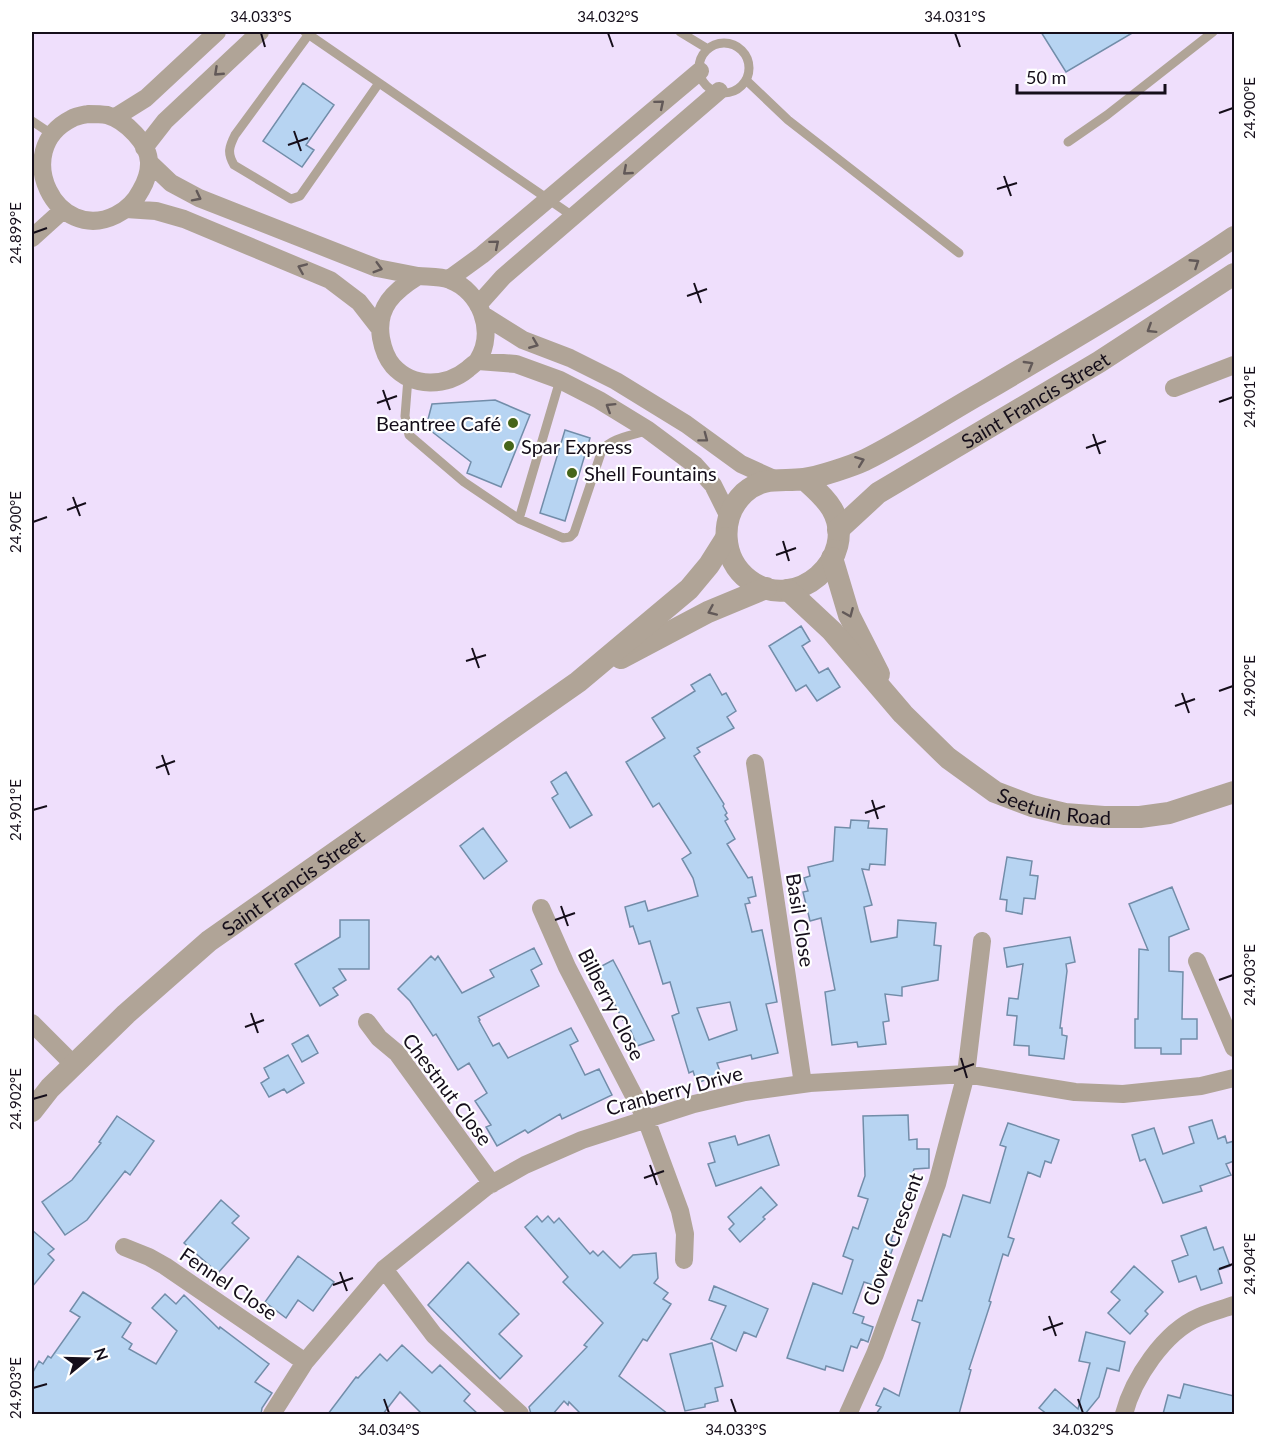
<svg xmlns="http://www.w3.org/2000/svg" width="1266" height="1446" font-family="Lato,sans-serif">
<rect width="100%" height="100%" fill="#efdffc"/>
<path fill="#b7d4f2" stroke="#728da9" stroke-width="1.5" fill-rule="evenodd" d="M1041,32H1134L1066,72Z
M303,83L334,105L306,145L314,150L302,167L263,141Z
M495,400L530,415L501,487L467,473L471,462L426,427L432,404Z
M565,430L590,438L565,521L540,513Z
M801,626L810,641L802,646L819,673L828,668L840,687L817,701L806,685L796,691L769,646Z
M710,674L722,695L726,693L736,711L727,717L734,728L697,748L700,752L694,756L724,804L723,806L727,813L725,815L728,819L725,821L735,839L727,844L748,878L752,877L756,896L748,898L750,903L745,904L752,932L762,930L770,968L777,1002L766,1004L778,1053L752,1059L751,1055L717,1063L721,1074L697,1083L693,1071L689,1073L672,1016L679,1013L670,982L663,984L650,941L639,944L633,926L630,927L625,907L645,901L648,911L698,896L693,878L682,859L691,853L659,803L653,807L626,762L665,738L652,718L695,691L691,685ZM730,1002L737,1030L709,1040L697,1008Z
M566,772L592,815L570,828L552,798L558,794L551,782Z
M851,820L869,821L868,828L887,829L885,865L870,864L869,870L862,869L872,905L864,907L871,942L897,937L898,920L936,923L934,945L941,946L938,980L902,987V996L885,994L889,1021L883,1022L886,1044L858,1047L857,1042L832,1045L825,992L835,990L821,918L810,921L803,892L808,891L804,878L810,876L808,867L833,861L835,827L850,828Z
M483,828L507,861L484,879L460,846Z
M1007,857L1032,861L1030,875L1038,876L1035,899L1024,898L1022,914L1006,911L1007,900L1000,899Z
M1172,887L1189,929L1169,937V971L1183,972L1182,1019H1197V1039H1181V1054H1161V1048H1135V1019H1138L1139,949L1148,950L1129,904Z
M340,920H369V969H339L346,980L333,988L338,995L320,1006L295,964L340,937Z
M1070,937L1075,962L1066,964L1067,971L1060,1028H1062V1035L1067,1036L1064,1059L1029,1055V1046L1014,1045L1017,1016L1007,1015L1009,998L1018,999L1023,964L1007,967L1004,948Z
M534,948L542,964L531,970L539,986L478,1017L480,1020L479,1021L493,1046L499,1043L508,1058L571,1028L578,1041L570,1045L585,1075L599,1069L612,1095L562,1119L560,1114L528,1133L525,1130L497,1146L486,1127L491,1125L475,1101L487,1093L469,1063L458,1070L436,1034L433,1036L410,1001L398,989L431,956L435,960L438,956L462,993L494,977L490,970Z
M613,960L620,973L654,1040L637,1046L626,1019L623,1020L596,969Z
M308,1035L318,1053L302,1062L292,1044Z
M288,1055L304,1083L287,1093L284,1089L269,1097L261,1083L269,1078L264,1068Z
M908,1115L909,1140L917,1139V1149H929V1168L914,1169L891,1241L895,1242L879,1287L864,1282L853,1313L864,1317L862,1323L873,1327L868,1342L861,1339L857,1348L851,1346L843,1371L826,1366L825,1370L787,1358L813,1283L842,1294L853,1260L843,1256L853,1227L858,1229L868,1199L858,1196L865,1176L863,1116Z
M117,1116L154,1141L130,1175L125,1171L87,1220L65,1235L42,1202L72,1180L101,1143L99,1142Z
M1212,1120L1218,1139L1225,1136L1227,1143L1234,1141V1161L1226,1164L1231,1175L1200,1186L1202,1191L1163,1203L1145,1159L1140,1161L1132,1135L1154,1128L1163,1154L1194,1143L1189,1127Z
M1008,1123L1059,1140L1051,1163L1045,1161L1040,1177L1028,1172L1008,1237L1014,1239L1008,1256L1003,1254L989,1301L991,1302L969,1369L971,1370L959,1414H876L881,1407L876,1405L884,1388L899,1396L920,1323L912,1320L918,1300L922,1301L943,1234L950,1237L963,1195L990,1203L1006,1147L1000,1145Z
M769,1135L779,1165L716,1186L708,1164L715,1162L709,1143L735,1136L738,1145Z
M761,1187L777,1205L763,1217L765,1219L740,1242L729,1229L734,1224L728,1217Z
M221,1200L239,1216L232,1223L249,1238L218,1273L184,1243Z
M537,1216L542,1222L548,1216L554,1223L559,1218L590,1254L593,1251L598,1256L603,1251L620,1268L633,1255L656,1253L658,1278L654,1283L668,1293L663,1299L671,1304L647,1341L643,1339L619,1376L668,1414H581L569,1402L568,1405L564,1401L553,1414H531L529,1407L587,1347L584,1345L603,1323L563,1282L568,1277L525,1227Z
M1206,1227L1214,1250L1223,1247L1230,1266L1218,1270L1222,1283L1201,1290L1196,1276L1179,1282L1172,1261L1188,1255L1181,1236Z
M32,1230L54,1249L48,1254L54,1260L32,1287Z
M298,1256L334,1282L313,1311L298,1300L286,1318L265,1302Z
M468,1262L519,1314L499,1334L522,1356L500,1379L428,1305Z
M1134,1266L1163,1292L1145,1311L1148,1314L1130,1334L1108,1313L1120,1300L1111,1292Z
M714,1286L768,1309L756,1337L744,1332L736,1351L711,1339L726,1306L709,1300Z
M83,1292L131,1323L122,1337L132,1344L129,1349L156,1364L177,1331L152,1308L165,1294L176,1304L184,1295L219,1329L220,1327L269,1364L255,1382L272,1393L262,1408L261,1414H32V1374L39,1361L43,1364L48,1356L51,1358L80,1317L70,1311Z
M1086,1332L1125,1342L1119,1371L1107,1368L1099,1397L1085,1414H1047L1039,1408L1055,1389L1078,1409L1090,1363L1079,1361Z
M712,1343L723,1386L715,1388L718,1401L705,1404V1407L685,1411L670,1354Z
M402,1345L432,1373L440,1365L470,1394L464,1401L478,1414H422L400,1392L383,1414H328L356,1377L358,1378L380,1354L387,1361Z
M1184,1384L1234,1396V1414H1163L1168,1395L1180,1398Z"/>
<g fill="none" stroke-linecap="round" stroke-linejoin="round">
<path stroke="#b0a497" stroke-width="9" d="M305,32L574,217
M680,32L708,49
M309,34L235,135C229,147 227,153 234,165L286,196L291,199L300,196L379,83
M699 68a25 25 0 1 1 50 0a25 25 0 1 1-50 0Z
M746,80L788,120L959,253
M32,121L53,135
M1068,142L1107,115L1213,32
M408,378L405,416L409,435L464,482L519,519L563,538L570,537L574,533L602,450C613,437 632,436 648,430
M519,519L560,380"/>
<path stroke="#b0a497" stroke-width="18" d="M88,114C94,114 101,114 107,115C125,120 150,144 149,164C149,173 145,183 141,190C135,202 128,209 116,215C56,245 10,150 71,119C76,116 83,115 88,114Z
M114,118L146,98L217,32
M144,148L165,121L260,32
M150,163L171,183L199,198L377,268L418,276
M126,209L156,211L184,219L330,280L359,302L380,329
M32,238L63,210
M418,276C428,277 440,276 450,280C480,291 496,331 478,360C476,363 471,366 468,369C446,387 413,388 393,366C386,358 383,349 381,338C376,307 394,291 418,276Z
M449,279L482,255L700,71
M478,305L503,277L719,91
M483,315L523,340L570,358L616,381L686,424L741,464L774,479
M478,361L516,364L560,380L599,400L648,430L695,465L713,485L728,515
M1174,388L1234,365
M755,763L803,1084
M541,908L567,967L646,1119L680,1211L685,1234L684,1260
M1197,961L1234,1048
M367,1022L379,1038L397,1053L492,1184
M32,1023L74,1065
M124,1247L149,1257L165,1266L305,1362
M384,1269L434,1335L520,1414
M272,1414L305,1362L384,1269L486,1187L525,1165L582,1140L694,1104L745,1092L810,1083L966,1074L1075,1092L1123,1094L1201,1086L1234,1078
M848,1414L875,1354L937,1184L966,1074L982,941
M1124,1414C1133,1379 1164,1332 1199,1317C1210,1312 1223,1309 1234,1305"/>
<g stroke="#b0a497" stroke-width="22">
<path d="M804,479C814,488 825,497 832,509C860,558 795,615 749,580C721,559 719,517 744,493C764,475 782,482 804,479C819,477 852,466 865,460C905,440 944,414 983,392C1068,342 1153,292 1234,237"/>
<path id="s1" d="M838,530L878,493L1099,362L1234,274"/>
<path d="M832,558L849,615L879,674"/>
<path id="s2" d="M788,590L832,631L903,714L948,758L995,792L1032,806L1065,814L1104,817H1140L1169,813L1234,792"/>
<path d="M621,658L708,612L766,588"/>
<path id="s3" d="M32,1111L50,1088L126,1014L209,941L578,682L689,589L709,565L726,538"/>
</g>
</g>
<defs><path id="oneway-chevron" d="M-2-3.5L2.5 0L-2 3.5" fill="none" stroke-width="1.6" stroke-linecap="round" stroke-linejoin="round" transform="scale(1.5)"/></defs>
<g stroke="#625958">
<use href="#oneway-chevron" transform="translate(218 72) rotate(137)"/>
<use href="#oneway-chevron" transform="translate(660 104) rotate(-40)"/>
<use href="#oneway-chevron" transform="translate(627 171) rotate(139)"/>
<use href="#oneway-chevron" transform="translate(197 197) rotate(27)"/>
<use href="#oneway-chevron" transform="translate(495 244) rotate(-40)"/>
<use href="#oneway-chevron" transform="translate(1195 263) rotate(-33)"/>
<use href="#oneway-chevron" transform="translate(302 268) rotate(-157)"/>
<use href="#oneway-chevron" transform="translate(378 268) rotate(16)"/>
<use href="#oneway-chevron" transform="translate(1151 329) rotate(148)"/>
<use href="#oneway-chevron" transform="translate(534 344) rotate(22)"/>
<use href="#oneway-chevron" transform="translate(1029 365) rotate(-30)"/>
<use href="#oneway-chevron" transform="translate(610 407) rotate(-148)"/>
<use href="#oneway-chevron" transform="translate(704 438) rotate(37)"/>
<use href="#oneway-chevron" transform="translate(860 461) rotate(-21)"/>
<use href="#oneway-chevron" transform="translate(712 611) rotate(156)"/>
<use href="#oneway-chevron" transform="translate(849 613) rotate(67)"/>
</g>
<path fill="none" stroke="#150e1a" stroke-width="2" d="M261,33L265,47M608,33L613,47M955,33L960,47M1219,113L1233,108M294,131L301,151M288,145L308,138M1004,176L1011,196M997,189L1017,183M33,233L47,228M694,283L701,303M687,296L707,289M383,390L390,410M1219,402L1233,397M377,403L397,396M1093,434L1100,454M1086,448L1106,441M73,497L80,516M67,510L86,503M33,522L47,517M783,541L789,561M776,555L796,548M472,648L479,668M466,661L486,655M1219,691L1233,686M1182,693L1189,713M1175,706L1195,699M162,755L169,775M156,768L175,761M872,800L878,819M33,810L47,806M865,813L885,806M561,906L568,926M555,920L575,913M1219,980L1233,975M251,1013L258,1033M245,1027L264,1020M961,1058L967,1078M954,1071L974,1064M33,1099L47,1095M650,1165L657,1185M644,1178L664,1171M1219,1269L1233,1264M340,1272L347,1291M333,1285L353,1278M1049,1316L1056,1336M1043,1330L1063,1323M33,1388L47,1384M384,1399L389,1413M731,1399L736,1413M1078,1399L1083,1413"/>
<g fill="#46651a" stroke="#fff" stroke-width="2">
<circle cx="513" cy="423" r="6"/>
<circle cx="509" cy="446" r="6"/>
<circle cx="572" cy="473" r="6"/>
</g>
<g text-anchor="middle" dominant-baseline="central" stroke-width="4.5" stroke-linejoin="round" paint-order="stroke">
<g font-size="20" fill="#150e1a" stroke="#fff">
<text stroke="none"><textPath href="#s1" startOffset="237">Saint Francis Street</textPath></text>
<text stroke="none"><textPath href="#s2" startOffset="352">Seetuin Road</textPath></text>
<text stroke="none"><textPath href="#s3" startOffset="348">Saint Francis Street</textPath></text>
<text transform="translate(801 920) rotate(81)">Basil Close</text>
<text transform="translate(612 1004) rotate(63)">Bilberry Close</text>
<text transform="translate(448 1089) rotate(53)">Chestnut Close</text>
<text transform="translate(674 1090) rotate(-15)">Cranberry Drive</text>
<text transform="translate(892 1239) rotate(-70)">Clover Crescent</text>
<text transform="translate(229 1283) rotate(34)">Fennel Close</text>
</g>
<g font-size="20" fill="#150e1a" stroke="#fff" text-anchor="start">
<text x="501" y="423" text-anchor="end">Beantree Café</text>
<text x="521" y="446">Spar Express</text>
<text x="584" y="473">Shell Fountains</text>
</g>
</g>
<rect width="1266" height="1446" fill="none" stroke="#ffffff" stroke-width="66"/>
<g transform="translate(87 1359) rotate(71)" stroke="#ffffff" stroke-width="4.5" paint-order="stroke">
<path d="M0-4.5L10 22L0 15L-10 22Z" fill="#150e1a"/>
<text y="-9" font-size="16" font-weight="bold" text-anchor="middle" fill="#150e1a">N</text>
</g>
<path d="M1017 84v9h148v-9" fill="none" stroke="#150e1a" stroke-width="3"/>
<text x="1026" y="84" font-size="18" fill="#150e1a" stroke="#ffffff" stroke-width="4.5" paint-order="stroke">50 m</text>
<rect x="33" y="33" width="1200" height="1380" fill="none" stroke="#150e1a" stroke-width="2"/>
<g font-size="15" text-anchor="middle" fill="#150e1a">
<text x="261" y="22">34.033°S</text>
<text x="608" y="22">34.032°S</text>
<text x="955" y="22">34.031°S</text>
<text transform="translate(1250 108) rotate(-90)" y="5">24.900°E</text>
<text transform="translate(16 233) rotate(-90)" y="5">24.899°E</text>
<text transform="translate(1250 397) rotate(-90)" y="5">24.901°E</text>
<text transform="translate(16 522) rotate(-90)" y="5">24.900°E</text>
<text transform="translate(1250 686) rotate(-90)" y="5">24.902°E</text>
<text transform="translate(16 810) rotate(-90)" y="5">24.901°E</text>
<text transform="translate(1250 975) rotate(-90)" y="5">24.903°E</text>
<text transform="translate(16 1099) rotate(-90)" y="5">24.902°E</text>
<text transform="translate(1250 1264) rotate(-90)" y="5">24.904°E</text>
<text transform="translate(16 1388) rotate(-90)" y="5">24.903°E</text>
<text x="389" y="1435">34.034°S</text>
<text x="736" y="1435">34.033°S</text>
<text x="1083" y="1435">34.032°S</text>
</g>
</svg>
